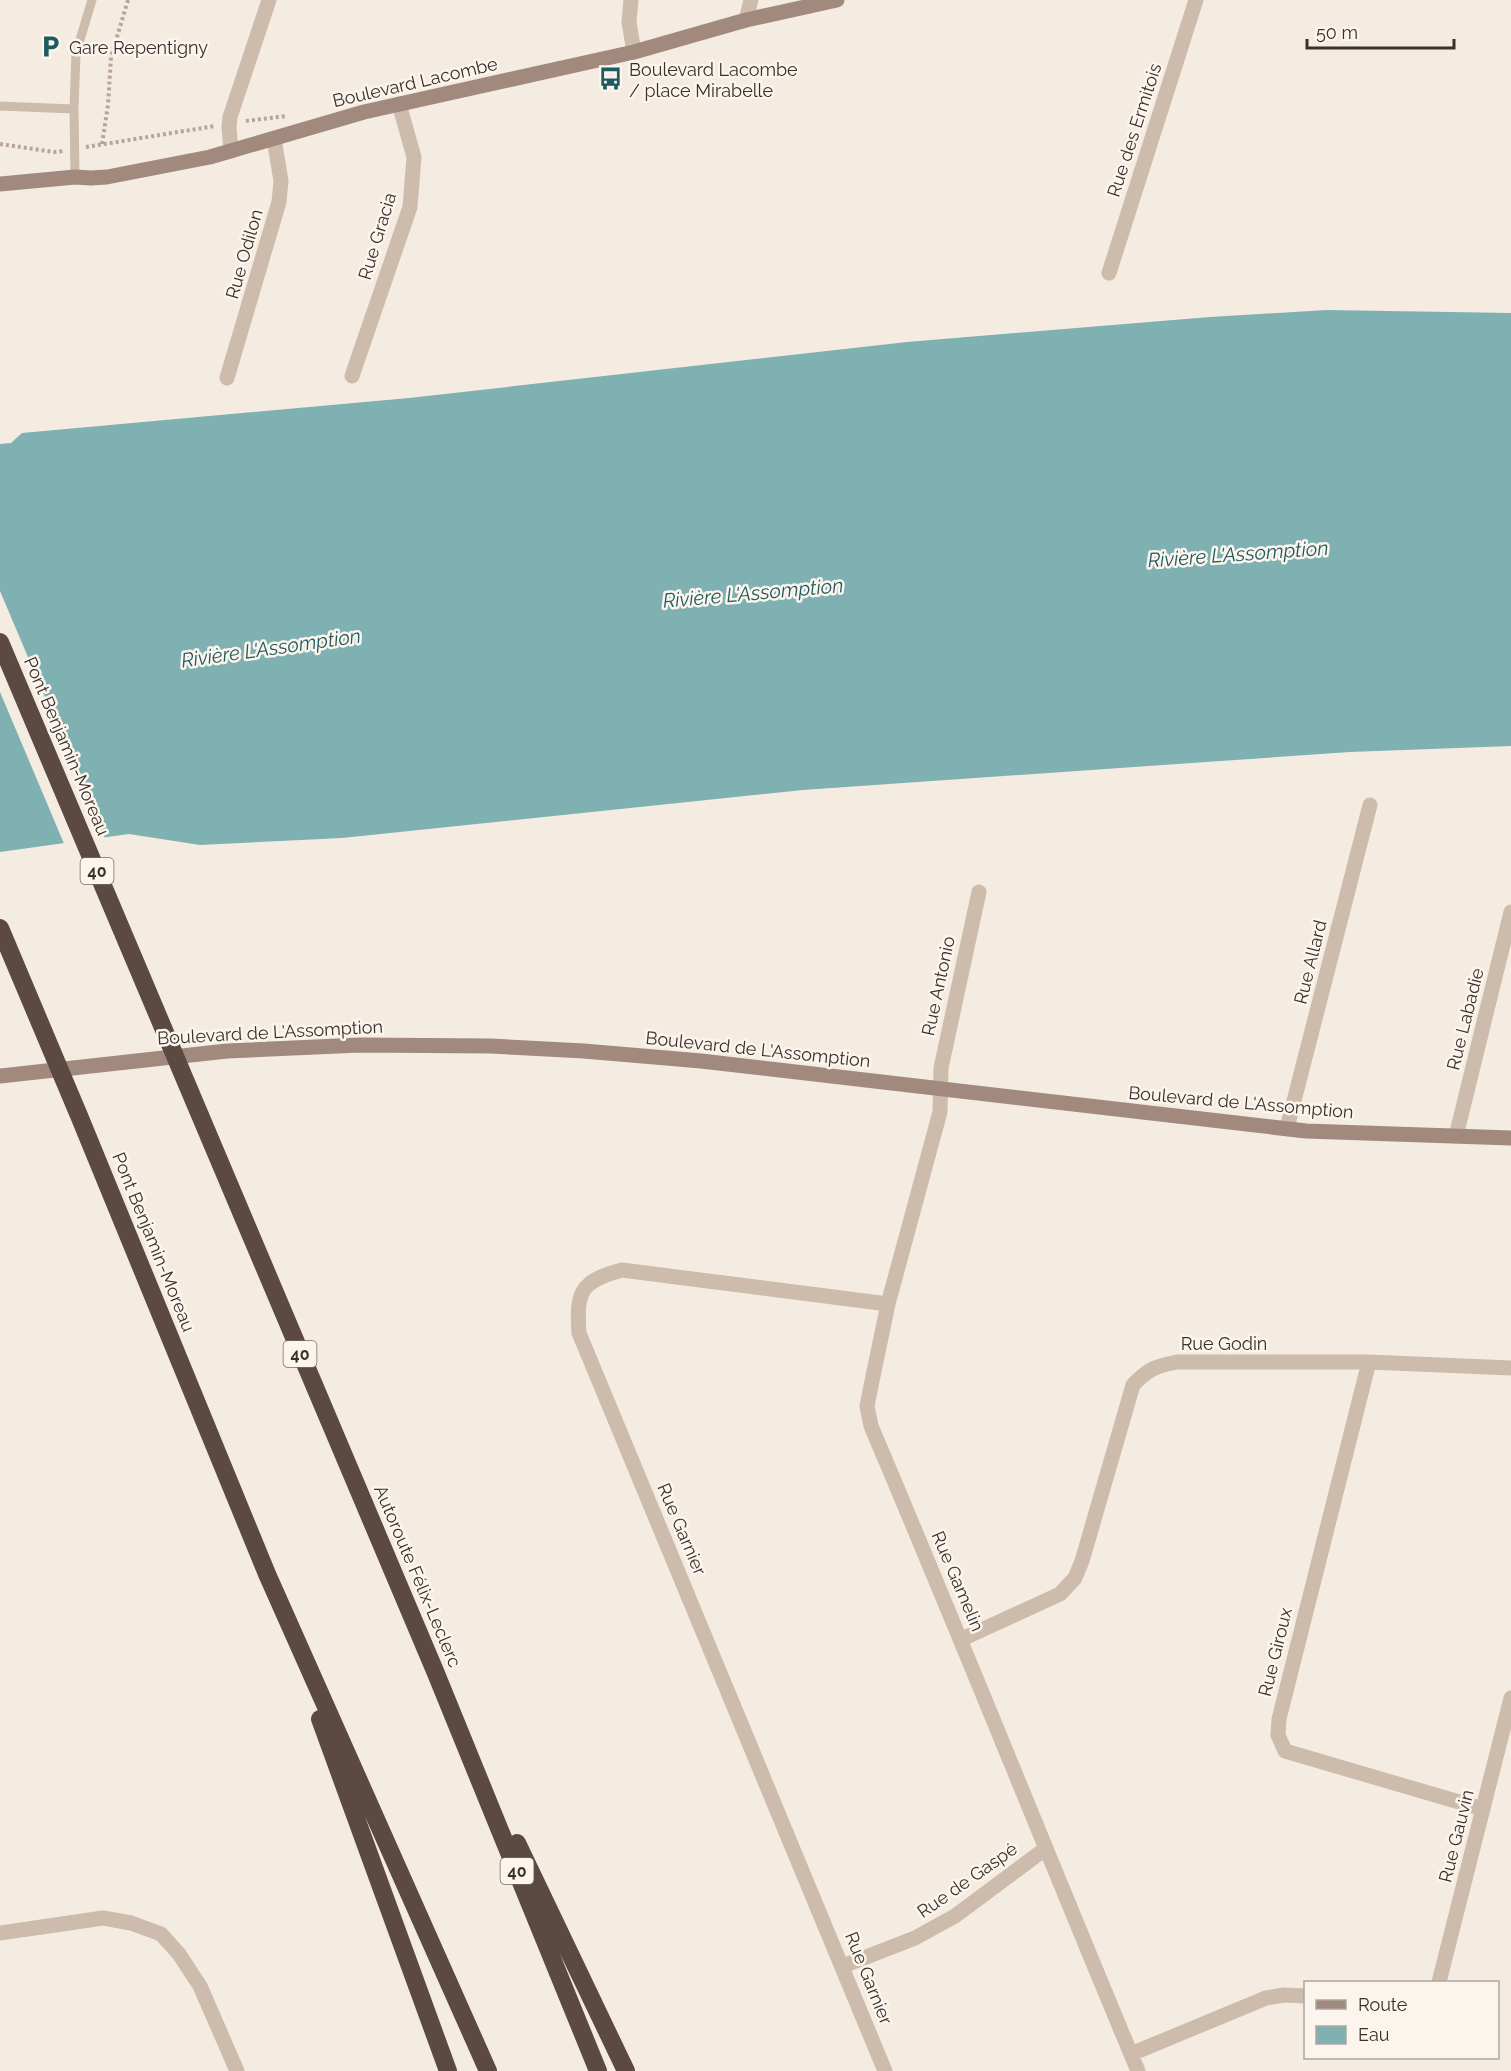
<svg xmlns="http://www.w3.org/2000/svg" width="1511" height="2071" font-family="Raleway,sans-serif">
<rect width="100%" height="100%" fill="#f4ebe1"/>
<path fill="#7fb0b2" d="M1326,310L1511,313V746L1350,752L803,790L342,838L200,845L129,834L0,852V444L11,443L22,433L409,398L907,342L1210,317Z"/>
<path fill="#f4ebe1" d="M0,591L106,841L65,846L0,692Z"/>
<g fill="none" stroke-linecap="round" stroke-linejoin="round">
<path stroke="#b9a596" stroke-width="4" stroke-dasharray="3 3" stroke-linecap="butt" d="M246,121L286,116
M0,144L54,152L63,151
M102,144L108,105L111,57L128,0
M86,147L215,126"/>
<path stroke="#cdbbac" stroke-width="9" d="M0,106L74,109
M75,177L74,109L76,53L92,0"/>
<path stroke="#cdbbac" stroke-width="15" d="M631,0L629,22L634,52
M746,20L751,0
M231,151L229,127L230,117L269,0
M1109,273L1196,0
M352,376L410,207L414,157L399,104
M227,378L279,202L281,181L274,139
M979,892L941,1068L940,1112L888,1304L871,1386L867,1406L871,1426C962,1640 1048,1856 1138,2071
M1287,1128L1370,805
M1456,1136L1511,912
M1369,1362L1279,1719L1278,1735L1285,1751L1483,1809
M962,1639L1060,1594L1075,1578L1082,1561L1133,1385C1148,1369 1156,1366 1177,1362H1369L1511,1368
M0,1933L103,1918L131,1923L161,1934L179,1954L200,1986L237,2071
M843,1966L915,1938L955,1916L1045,1849
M1439,1982L1511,1698
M1131,2054L1266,1998L1284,1995L1306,1996
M885,2071L579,1333C576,1291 581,1281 622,1270L888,1304"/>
<path stroke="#a18a7d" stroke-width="15" d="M0,184L75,177L91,178L107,177L210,157L364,112L634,52L746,20L837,0
M0,1076L227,1051L360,1045L491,1046L584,1051L701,1061L1306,1131L1511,1138"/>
<path stroke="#5c4a42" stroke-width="18" d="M0,642L435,1671L598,2071
M0,928L80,1118L267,1574L488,2071
M320,1719L448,2071
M517,1843L626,2071"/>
</g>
<defs>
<symbol id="parking-bare" viewBox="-9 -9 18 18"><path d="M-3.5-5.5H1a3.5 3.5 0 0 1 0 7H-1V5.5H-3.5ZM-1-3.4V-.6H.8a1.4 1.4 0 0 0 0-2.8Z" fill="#1f5a5e" stroke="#fbf5ee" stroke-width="2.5" paint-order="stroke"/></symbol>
<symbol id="bus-bare" viewBox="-9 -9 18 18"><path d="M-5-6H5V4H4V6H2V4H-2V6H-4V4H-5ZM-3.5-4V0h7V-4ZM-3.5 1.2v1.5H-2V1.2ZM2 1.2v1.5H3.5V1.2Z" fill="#1f5a5e" stroke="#fbf5ee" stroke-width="2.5" paint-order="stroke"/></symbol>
</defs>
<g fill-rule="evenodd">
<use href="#parking-bare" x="34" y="30" width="33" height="33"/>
<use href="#bus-bare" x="594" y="62" width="33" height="33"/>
</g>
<g text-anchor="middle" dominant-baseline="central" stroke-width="5" stroke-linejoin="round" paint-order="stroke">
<g fill="#fbf5ee" stroke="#756b66" stroke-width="1.5">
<rect x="80.5" y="858" width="33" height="26" rx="4.5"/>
<rect x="283.5" y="1341" width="33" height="26" rx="4.5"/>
<rect x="500.5" y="1858" width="33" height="26" rx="4.5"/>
</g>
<g font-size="16" font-weight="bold" fill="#3b302b">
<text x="97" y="871">40</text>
<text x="300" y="1354">40</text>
<text x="517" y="1871">40</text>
</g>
<g font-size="18" fill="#3b302b" stroke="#fbf5ee" text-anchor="start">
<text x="69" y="47">Gare Repentigny</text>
<text x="629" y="69">Boulevard Lacombe<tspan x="629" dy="21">/ place Mirabelle</tspan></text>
</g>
<g font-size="18" fill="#3b302b" stroke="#fbf5ee">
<text transform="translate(415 82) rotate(-13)">Boulevard Lacombe</text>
<text transform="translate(1134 130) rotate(-72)">Rue des Ermitois</text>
<text transform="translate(377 236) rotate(-73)">Rue Gracia</text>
<text transform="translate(244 254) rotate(-74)">Rue Odilon</text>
<text transform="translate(67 746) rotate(67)">Pont Benjamin-Moreau</text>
<text transform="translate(1310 962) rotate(-76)">Rue Allard</text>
<text transform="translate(938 986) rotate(-78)">Rue Antonio</text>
<text transform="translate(1465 1019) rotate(-76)">Rue Labadie</text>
<text transform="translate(270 1032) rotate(-3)">Boulevard de L'Assomption</text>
<text transform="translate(758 1049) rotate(6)">Boulevard de L'Assomption</text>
<text transform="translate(1241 1102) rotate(5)">Boulevard de L'Assomption</text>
<text transform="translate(154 1242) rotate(68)">Pont Benjamin-Moreau</text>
<text x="1224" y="1343">Rue Godin</text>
<text transform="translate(682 1529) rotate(67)">Rue Garnier</text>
<text transform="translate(418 1576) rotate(67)">Autoroute Félix-Leclerc</text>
<text transform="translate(958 1581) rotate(67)">Rue Gamelin</text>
<text transform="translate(1275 1652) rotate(-76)">Rue Giroux</text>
<text transform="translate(1456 1836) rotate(-76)">Rue Gauvin</text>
<text transform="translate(967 1880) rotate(-35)">Rue de Gaspé</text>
<text transform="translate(869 1978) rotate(68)">Rue Garnier</text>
</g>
<g font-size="20" font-style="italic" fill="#1f5a5e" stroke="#fbf5ee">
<text transform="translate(1238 554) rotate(-4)">Rivière L'Assomption</text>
<text transform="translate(753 593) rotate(-5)">Rivière L'Assomption</text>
<text transform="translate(271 648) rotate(-8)">Rivière L'Assomption</text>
</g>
</g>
<rect x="1304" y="1981" width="195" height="78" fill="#fbf5ee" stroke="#aea6a0" stroke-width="1.5"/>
<rect x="1316" y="2000" width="30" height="9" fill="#a18a7d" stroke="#aea6a0" stroke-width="1.5"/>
<text x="1358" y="2011" font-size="18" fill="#3b302b">Route</text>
<rect x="1316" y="2026" width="30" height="18" fill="#7fb0b2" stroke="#aea6a0" stroke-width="1.5"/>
<text x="1358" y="2041" font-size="18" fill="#3b302b">Eau</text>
<path d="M1307 39v9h147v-9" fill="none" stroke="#3b302b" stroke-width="3"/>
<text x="1316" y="39" font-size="18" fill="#3b302b" stroke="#fbf5ee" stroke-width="4.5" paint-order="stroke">50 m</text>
</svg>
